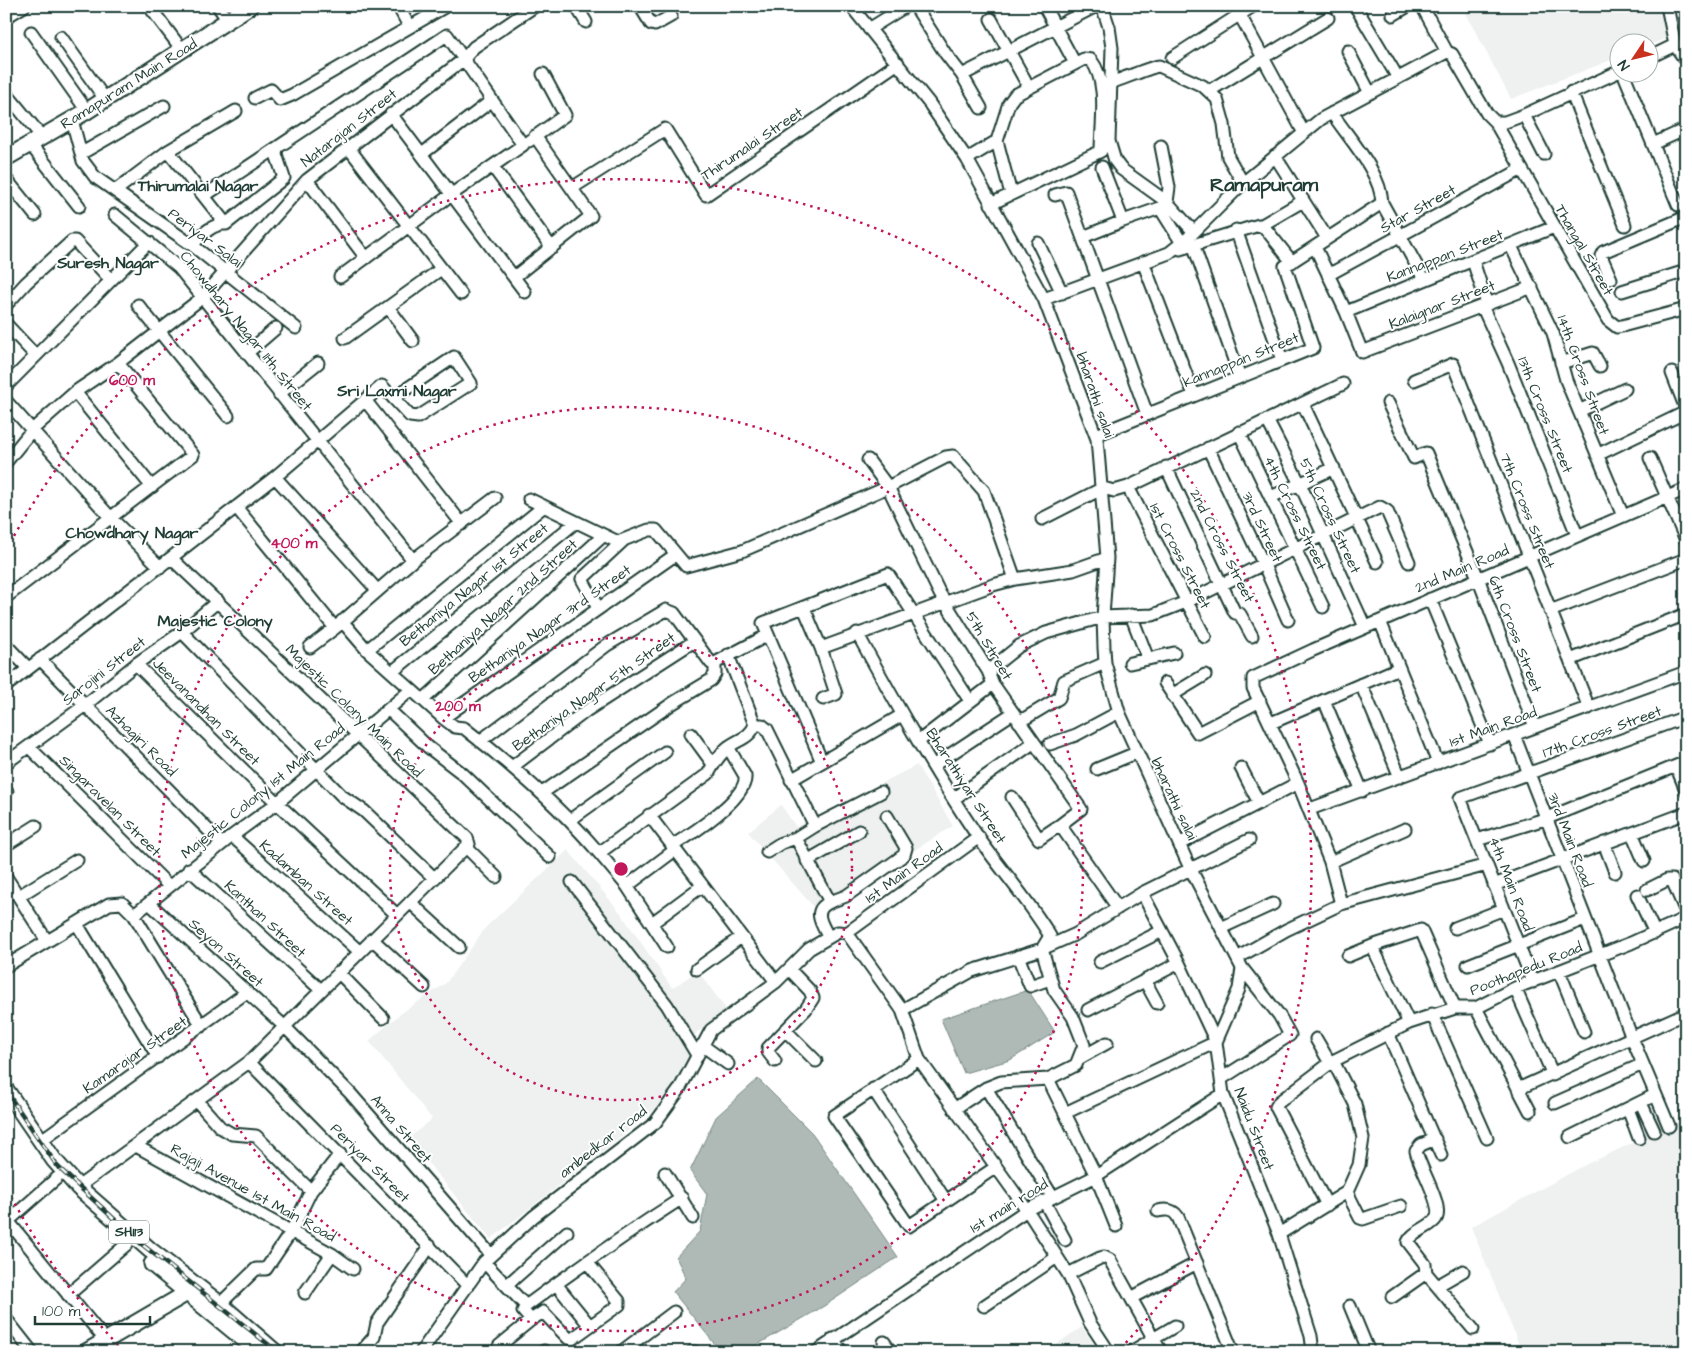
<svg xmlns="http://www.w3.org/2000/svg" width="1692" height="1358" font-family="'Architects Daughter',sans-serif">
<rect width="100%" height="100%" fill="#fff"/>
<filter id="ink" filterUnits="userSpaceOnUse"><feTurbulence type="fractalNoise" baseFrequency=".02" numOctaves="2"/><feDisplacementMap in="SourceGraphic" scale="10" xChannelSelector="R" yChannelSelector="G"/><feConvolveMatrix kernelMatrix="1 2 1 2 8 2 1 2 1" color-interpolation-filters="sRGB"/></filter>
<g filter="url(#ink)">
<path fill="#eef1f0" d="M1462,6H1663L1670,37L1650,45V42H1620L1619,57L1511,99Z
M917,765L953,826L817,911L748,832L781,805L796,827Z
M568,850L620,912L672,988L698,971L728,1012L696,1033L688,1068L652,1112L491,1239L408,1139L432,1119L369,1041L400,1014L446,983L486,927Z
M1686,1118V1352H1522L1471,1227L1585,1165Z
M1082,1327L1099,1352H1045Z"/>
<path fill="#afbab7" stroke="#758883" d="M1028,990L1055,1032L1010,1060L964,1073L941,1019Z
M758,1079L812,1133L898,1257L824,1306L745,1352H721L673,1292L686,1278L676,1257L700,1231L707,1194L690,1171L716,1117Z"/>
<g fill="none" stroke-linecap="round" stroke-linejoin="round">
<defs>
<path id="minor" d="M149,6L183,51
M218,6L228,21
M398,6L409,26
M576,6L586,22
M640,6L651,24L655,25L671,16
M851,6L929,103L967,159L1044,299L1097,439L1107,558L1103,617L1104,648L1105,663L1119,712L1190,868L1242,968L1239,989L1216,1042L1223,1094L1279,1234
M915,6L945,53L962,75L1096,6
M1044,6L1072,58
M1102,6L1109,27L1112,48L1109,141L1115,161L1121,169L1167,202L1193,231
M1235,6L1304,133
M1422,6L1447,52
M1357,9L1398,78
M1393,15L1408,6
M6,17L24,6
M991,19L1025,80
M869,29L906,6
M31,32L87,111
M61,37L105,99
M1675,45L1681,54L1686,56
M1348,51L1370,93
M1650,57L1675,45L1667,6
M1172,58L1253,6
M1623,72L1678,205
M962,75L981,108
M1112,82C1121,80 1153,66 1159,66L1203,86L1217,99L1224,124L1228,157L1243,183
M1209,91L1328,18
M1571,92L1625,225
M6,93L42,137
M255,98L271,90L280,100L292,95L446,6
M1332,113C1349,139 1381,172 1382,203L1424,279
M391,114L525,292
M1524,115L1544,154
M72,120L83,161L95,177L192,245L296,328
M1495,122L1608,320L1617,327L1622,326L1686,309
M529,141L565,115L543,74
M30,144L79,206
M1653,144L1686,129
M1161,146L1169,187L1167,202
M348,147L461,294
M168,151L226,224
M82,153L164,106
M422,154L491,101
M1275,156L1327,238
M967,159L997,141
M493,167L552,248
M1102,167L1123,221L1160,208L1182,243
M6,179L35,215
M307,180L366,258
M572,188L665,129L706,195L898,63
M115,191L168,151L236,111
M1055,195L1066,192L1147,414
M204,196L447,35L523,145L452,194L340,277
M991,204L1101,151C1101,123 1109,83 1091,60L1084,59L1015,95L1009,103L997,141L1011,194
M115,215L179,268L413,560
M1262,225L1303,201
M1236,230L1282,360
M1083,237L1123,221
M1038,243L1062,293
M1193,244L1240,377
M192,245C201,236 212,223 226,224L284,178L276,154L277,148
M1511,246L1553,333L1566,380L1623,516
M1315,247L1346,312L1362,352L1532,287
M1180,249L1259,225L1265,228L1292,262
M1473,261L1487,304
M1143,262L1194,395
M1328,275L1522,169
M514,277L591,216L535,136
M1611,279L1601,256L1603,252L1686,217
M1622,291L1686,271
M1044,299L1169,253L1189,237L1243,183L1321,119L1447,52L1452,54L1487,114L1495,122H1505L1524,115L1620,71
M6,305L26,283L72,241H75L110,279
M138,305L228,416
M1482,306L1508,363L1577,535
M388,307L413,341
M1346,312L1554,227
M6,324L35,355
M345,338L441,269
M247,353L276,328
M1561,363L1593,353L1600,366
M1672,373L1686,409
M1414,380L1453,364L1589,708
M6,386L149,242
M75,392L152,487
M279,394L318,363
M365,400L462,524
M6,401L111,518L160,567
M1388,403L1414,458L1426,453L1478,578L1535,727
M1303,404L1377,562
M1579,411L1625,389
M1267,420L1300,484L1365,627
M1239,432L1323,607
M1096,435L1313,348L1285,266L1382,203
M1208,448L1263,563L1288,620
M1597,455L1686,412
M1650,458L1686,540
M868,460L888,487L946,457L953,456L984,491L1015,579
M6,462L32,430L75,392L118,363L203,297L307,180L464,59L474,47L535,6
M1166,467L1235,613L1240,614L1252,636
M275,477L377,590
M1128,487L1205,637
M1271,497L1334,468
M529,499L618,542L649,530H656L686,566L742,551L888,487L940,594L988,671L993,684L1081,809L1060,825
M236,507L335,628L413,560L495,498
M1042,519L1103,488L1114,491L1128,487L1343,384
M6,597L193,455L118,363
M1430,599L1490,744
M598,608L582,579L624,540
M804,608L821,648L836,694L823,699
M1550,611L1686,559
M342,621L367,650L443,718L455,727L464,728C513,766 559,806 599,853L708,774C713,765 719,755 727,748C738,739 749,739 755,725L728,655
M1380,621L1438,763
M182,632L342,796L364,811L434,878
M857,633C895,702 934,772 978,837C1002,871 1029,901 1050,936L1042,949L1054,990L1073,1017L1084,1045L1076,1065L1048,1079
M6,645L28,668
M310,647L335,628
M821,648L993,585L1015,579L1073,570L1107,558
M367,650L543,507
M40,659L222,844
M1148,659L1174,653
M1570,660L1686,614
M1130,663L1148,659L1131,615
M136,664L277,803L397,915
M988,671L1019,646L1046,633L1103,617L1153,615L1186,602L1380,507L1387,511L1409,562
M392,672L576,522
M1165,683L1198,733L1260,701
M1361,684L1400,777
M6,686L275,477L382,386L410,416L418,417L471,383L454,357L393,398
M1172,695L1205,675
M423,700L603,536
M1324,700L1362,791
M389,710L428,747L463,774L550,857
M443,718L675,555
M1019,722L1059,698L1064,681L1105,663
M1271,723L1399,668
M755,725H762L767,729L815,826L796,838L830,902C812,910 821,923 828,936
M691,734L713,764
M1514,735L1632,1038L1669,1126
M480,741L607,645L666,610L674,613L711,663H715L768,635
M919,741L993,684
M1050,744L1076,735L1119,712
M29,747L169,886
M822,762L763,623L888,574L970,701
M6,763L84,706L136,664L182,632L218,601
M934,765L1013,713
M1676,766L1686,790
M512,767L586,711L693,642
M1241,768L1259,803
M1097,769L1136,753
M791,780L902,715
M6,792L7,791
M542,793L673,703L711,680L715,674V663
M1012,797L1039,839L1060,825L1118,908
M955,798L1033,743
M1310,809L1686,672
M649,815L776,982
M570,820L665,752
M815,826L881,792
M1405,829L1330,862L1298,783L1253,688V678L1313,650L1686,489
M1632,833L1644,861
M232,836L360,952
M1477,840L1545,819L1686,762
M1604,843L1615,872
M1179,844L1298,783
M6,845L36,826
M672,846C690,835 748,798 745,776L728,747
M466,847L496,877
M767,852L781,843L796,838
M599,853L627,886L667,947
M807,861L859,831
M1330,862L1341,904L1487,865
M189,869L321,990
M6,877L47,941
M572,882L667,1005L697,1055
M1494,885L1686,813
M627,886L675,850
M1647,890L1667,880H1672L1686,912
M1637,895L1655,933
M19,896L77,860
M410,902L459,947
M830,902L846,896L904,855L906,848L887,816
M149,903L284,1026L350,1093L491,1255
M134,915L232,836L277,803L411,690
M652,923L702,886
M77,924L158,1057
M1221,928L1273,904
M1455,928L1504,909
M847,933L979,837
M372,939L424,987
M1018,956L1030,986L1050,979
M1348,956L1372,946
M1237,958L1286,930L1341,904
M1100,962L1162,931
M1468,965L1585,919
M6,966L109,904L122,903L134,915L202,1026
M697,969L741,937
M1559,971L1584,1032
M338,972L383,1018
M1145,981L1157,1003
M1533,982L1460,798L1686,717
M1515,988L1553,1075
M1476,1008L1530,1111
M902,1010L972,971L1042,949L1076,934L1142,893L1249,840
M1088,1010L1179,963L1142,893
M1432,1014L1487,1138
M1409,1023L1372,946L1421,930L1455,1008
M785,1030L816,1061
M1388,1033L1441,1155
M1316,1039L1330,1063
M702,1045L728,1064
M1080,1058L1107,1043
M919,1059L834,1116L909,1226L996,1167
M775,1061L768,1052V1048L806,1009L813,998L810,991L789,969
M249,1062L468,1286
M1221,1079L1290,1035L1279,1015L1242,968
M986,1088L1052,1196
M873,1089L946,1201
M1518,1089L1686,1013
M197,1101L220,1127L232,1134L256,1136L311,1191
M1555,1103L1643,1064
M1641,1103L1654,1131
M954,1109L986,1088L1001,1082L1048,1079L1096,1176L1116,1226
M1628,1109L1639,1138
M1065,1113L1216,1042L1179,963
M1570,1137L1655,1095
M40,1141L247,992
M136,1146L332,1254L353,1269
M665,1173L693,1218
M78,1187L249,1062L469,844L467,838L171,558
M1347,1192L1360,1218L1363,1219L1401,1206
M1044,1201L1065,1240
M1327,1205L1276,1107L1279,1102L1333,1061
M1158,1211C1166,1209 1173,1209 1178,1217L1233,1352
M8,1221L106,1341L111,1352
M6,1223L57,1178
M484,1262L526,1306
M587,1262L619,1301V1305L572,1339L568,1338L543,1312L531,1320L523,1311L526,1306C577,1268 629,1232 682,1198
M1426,1273L1473,1329
M1068,1274L1100,1258L1104,1257L1110,1260L1161,1352
M556,1284L590,1326
M507,1285L567,1232
M1437,1286L1463,1271
M305,1293L332,1254
M68,1295L127,1244
M1392,1297L1426,1273L1425,1264L1408,1242C1412,1232 1427,1229 1435,1220C1446,1209 1419,1167 1416,1151L1421,1145L1435,1139
M1131,1298L1197,1263
M220,1304L256,1269H266L291,1232L311,1191L340,1154
M984,1306L1057,1257
M1350,1306L1369,1352
M6,1319L32,1352
M833,1339L842,1352
M884,1342L891,1352
M499,1346L531,1320
M544,1351V1352
M361,1352L374,1337L377,1323L430,1246
M421,1352L484,1262L533,1217L655,1123L679,1090L711,1030L776,982L809,949L838,932L847,933L902,1010L919,1059L1027,1210L1068,1274L1090,1323L1109,1352
M621,1352L674,1312
M692,1352H695
M816,1352L1027,1210L1096,1176L1223,1094
M1131,1352L1175,1326
M1313,1352L1311,1336L1279,1234L1347,1192L1359,1165L1363,1138L1355,1104L1333,1061L1409,1023L1455,1008H1476L1515,988L1631,943L1686,918"/>
<path id="major" d="M6,158L87,111L250,6
M6,1090L54,1160L78,1187L150,1250L220,1304L275,1352
M152,1264L259,1352
M86,1352L187,1293"/>
</defs>
<use href="#minor" stroke="#1f3d34" stroke-width="15"/>
<use href="#major" stroke="#1f3d34" stroke-width="19"/>
<use href="#minor" stroke="#fff" stroke-width="11"/>
<use href="#major" stroke="#fff" stroke-width="15"/>
<defs>
<path id="rail" d="M6,1091L58,1167L139,1242L278,1352"/>
</defs>
<use href="#rail" stroke="#1f3d34" stroke-width="4.5"/>
<use href="#rail" stroke="#fff" stroke-width="2.5" stroke-dasharray="8" stroke-linecap="butt"/>
</g>
</g>
<g fill="none" stroke="#c2185b" stroke-width="2.5" stroke-dasharray="2.5 5">
<circle cx="621" cy="869" r="231"/>
<circle cx="621" cy="869" r="462"/>
<path d="M123 1350A692 692 0 0 1 7 1189M7 549A692 692 0 1 1 1119 1350"/>
</g>
<g text-anchor="middle" dominant-baseline="central" stroke-width="4" stroke-linejoin="round" paint-order="stroke">
<rect fill="#fff" stroke="#627771" stroke-width="1" x="109" y="1220.5" width="40" height="23" rx="4"/>
<g font-size="14" font-weight="bold" fill="#1f3d34">
<text x="129" y="1232">SH113</text>
</g>
<g font-size="15" fill="#1f3d34" stroke="#fff">
<text transform="translate(129 84) rotate(-32)">Ramapuram Main Road</text>
<text transform="translate(349 128) rotate(-38)">Natarajan Street</text>
<text transform="translate(752 144) rotate(-34)">Thirumalai Street</text>
<text transform="translate(1418 209) rotate(-29)">Star Street</text>
<text transform="translate(205 238) rotate(37)">Periyar Salai</text>
<text transform="translate(1584 250) rotate(60)">Thangal Street</text>
<text transform="translate(1445 256) rotate(-21)">Kannappan Street</text>
<text transform="translate(1442 305) rotate(-21)">Kalaignar Street</text>
<text transform="translate(246 331) rotate(51)">Chowdhary Nagar 11th Street</text>
<text transform="translate(1241 360) rotate(-22)">kannappan Street</text>
<text transform="translate(1583 375) rotate(70)">14th Cross Street</text>
<text transform="translate(1095 395) rotate(71)">bharathi salai</text>
<text transform="translate(1545 415) rotate(68)">13th Cross Street</text>
<text transform="translate(1527 511) rotate(68)">7th Cross Street</text>
<text transform="translate(1295 513) rotate(64)">4th Cross Street</text>
<text transform="translate(1330 516) rotate(65)">5th Cross Street</text>
<text transform="translate(1262 527) rotate(65)">3rd Street</text>
<text transform="translate(1222 546) rotate(63)">2nd Cross Street</text>
<text transform="translate(1180 556) rotate(63)">1st Cross Street</text>
<text transform="translate(1462 569) rotate(-23)">2nd Main Road</text>
<text transform="translate(474 585) rotate(-39)">Bethaniya Nagar 1st Street</text>
<text transform="translate(503 607) rotate(-42)">Bethaniya Nagar 2nd Street</text>
<text transform="translate(550 624) rotate(-35)">Bethaniya Nagar 3rd Street</text>
<text transform="translate(1515 634) rotate(69)">6th Cross Street</text>
<text transform="translate(989 646) rotate(59)">5th Street</text>
<text transform="translate(104 671) rotate(-38)">Sarojini Street</text>
<text transform="translate(594 692) rotate(-35)">Bethaniya Nagar 5th Street</text>
<text transform="translate(354 711) rotate(44)">Majestic Colony Main Road</text>
<text transform="translate(206 712) rotate(45)">Jeevanandhan Street</text>
<text transform="translate(1493 727) rotate(-20)">1st Main Road</text>
<text transform="translate(1602 732) rotate(-20)">17th Cross Street</text>
<text transform="translate(141 741) rotate(45)">Azhagiri Road</text>
<text transform="translate(966 786) rotate(57)">Bharathiyar Street</text>
<text transform="translate(263 791) rotate(-39)">Majestic Colony 1st Main Road</text>
<text transform="translate(1174 799) rotate(65)">bharathi salai</text>
<text transform="translate(110 806) rotate(45)">Singaravelan Street</text>
<text transform="translate(1570 840) rotate(69)">3rd Main Road</text>
<text transform="translate(904 873) rotate(-36)">1st Main Road</text>
<text transform="translate(306 883) rotate(42)">Kadamban Street</text>
<text transform="translate(1511 884) rotate(69)">4th Main Road</text>
<text transform="translate(265 919) rotate(43)">Kanthan Street</text>
<text transform="translate(226 953) rotate(42)">Seyon Street</text>
<text transform="translate(1526 969) rotate(-22)">Poothapedu Road</text>
<text transform="translate(135 1055) rotate(-35)">Kamarajar Street</text>
<text transform="translate(401 1129) rotate(49)">Anna Street</text>
<text transform="translate(1254 1129) rotate(69)">Naidu Street</text>
<text transform="translate(603 1142) rotate(-38)">ambedkar road</text>
<text transform="translate(370 1163) rotate(45)">Periyar Street</text>
<text transform="translate(253 1193) rotate(29)">Rajaji Avenue 1st Main Road</text>
<text transform="translate(1009 1206) rotate(-32)">1st main road</text>
</g>
<g font-size="16" font-weight="bold" fill="#1f3d34" stroke="#fff">
<text x="198" y="186">Thirumalai Nagar</text>
<text x="108" y="263">Suresh Nagar</text>
<text x="397" y="391">Sri Laxmi Nagar</text>
<text x="132" y="533">Chowdhary Nagar</text>
<text x="215" y="621">Majestic Colony</text>
</g>
<g font-size="20" font-weight="bold" fill="#1f3d34" stroke="#fff">
<text x="1264" y="185">Ramapuram</text>
</g>
</g>
<circle cx="621" cy="869" r="8" fill="#c2185b" stroke="#fff" stroke-width="2.5"/>
<g font-size="15" text-anchor="middle" font-weight="bold" fill="#c2185b" stroke="#fff" stroke-width="4" stroke-linejoin="round" paint-order="stroke">
<text x="132" y="385">600 m</text>
<text x="294" y="548">400 m</text>
<text x="458" y="711">200 m</text>
</g>
<rect width="1692" height="1358" fill="none" stroke="#fff" stroke-width="25"/>
<rect x="12" y="12" width="1667" height="1333" fill="none" stroke="#1f3d34" stroke-width="2" filter="url(#ink)"/>
<g transform="translate(1634 58) rotate(235)"><circle r="24" fill="#ffffff" stroke="#a5b1ae"/>
<path d="M0-4L9 19L0 12L-9 19Z" fill="#c8321e"/>
<text y="-8" font-size="14" font-weight="bold" text-anchor="middle" fill="#1f3d34">N</text>
</g>
<path d="M35 1316v8h115v-8" fill="none" stroke="#1f3d34" stroke-width="2.5"/>
<text x="42" y="1316" font-size="15" fill="#1f3d34" stroke="#ffffff" stroke-width="4" paint-order="stroke">100 m</text>
</svg>
